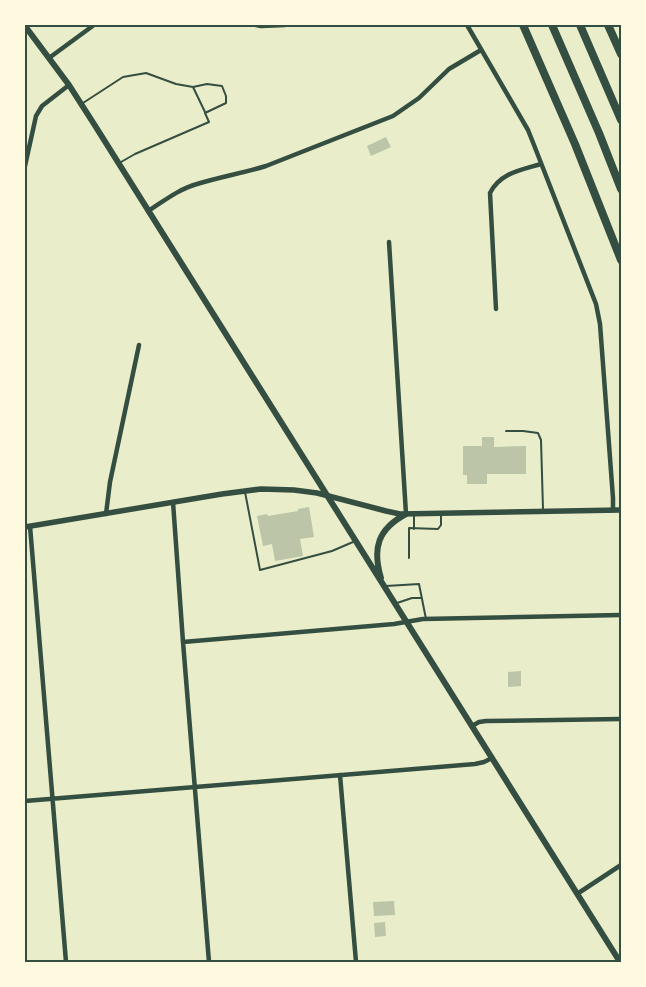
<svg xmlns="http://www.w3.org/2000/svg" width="646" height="987" font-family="'Work Sans',sans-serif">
<rect width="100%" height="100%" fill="#e9edc9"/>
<path fill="#bcc5a7" d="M386,137L391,147L371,156L367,146Z
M482,437H494V447L526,446V474H487V484H467V475H463V446H482Z
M309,507L314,537L300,539L303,556L275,561L272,544L263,546L257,516L267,514L268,516L298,511V509Z
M521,671V686L508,687V672Z
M394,901L395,915L374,916L373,902Z
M385,922L386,936L375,937L374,923Z"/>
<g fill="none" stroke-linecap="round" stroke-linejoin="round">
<path stroke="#344e41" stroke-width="2" d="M193,87L205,112
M83,103L123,77L146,73L176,84L193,87L207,84L222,86L226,96V103L205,113L209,122L135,154L121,162
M506,431H523L538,433L541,440L543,509
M245,492L260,570L332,551L353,542
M414,516V529
M409,558V528L438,529L441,525V514
M386,586L419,584L426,619
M397,603L412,598H421"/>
<path stroke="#344e41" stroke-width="4.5" d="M256,25L261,26L285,25
M467,25L528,130L534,145L596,304L600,324L613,498V510
M49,58L94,25
M25,166L36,116L42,106L69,85
M148,211C164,201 179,189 197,184C220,177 243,173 266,166L393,116L419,98L449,69L481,50
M389,242L406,514
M496,309L490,193C500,173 521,170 541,164
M173,502L183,642L209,962
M106,514L110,482L139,345
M30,526L66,962
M183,642L394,624L423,619L621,615
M472,726L479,722L486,721L621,719
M340,775L356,962
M25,801L475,764L484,762L492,758
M577,894L621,865"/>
<path stroke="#344e41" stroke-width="5.5" d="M25,527L222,494L261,489L294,490L317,493L386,511L400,514L621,510"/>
<path stroke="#344e41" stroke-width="6" d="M25,26L69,85L94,124L620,962
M381,578C372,548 378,529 406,514"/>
<path stroke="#344e41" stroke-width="8" d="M523,25L575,144L621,260
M552,25L599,133L621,189
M580,25L621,120
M608,25L621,54"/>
</g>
<rect width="646" height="987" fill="none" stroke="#fefae0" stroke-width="52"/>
<rect x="26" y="26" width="594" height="935" fill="none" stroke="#344e41" stroke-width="2"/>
</svg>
